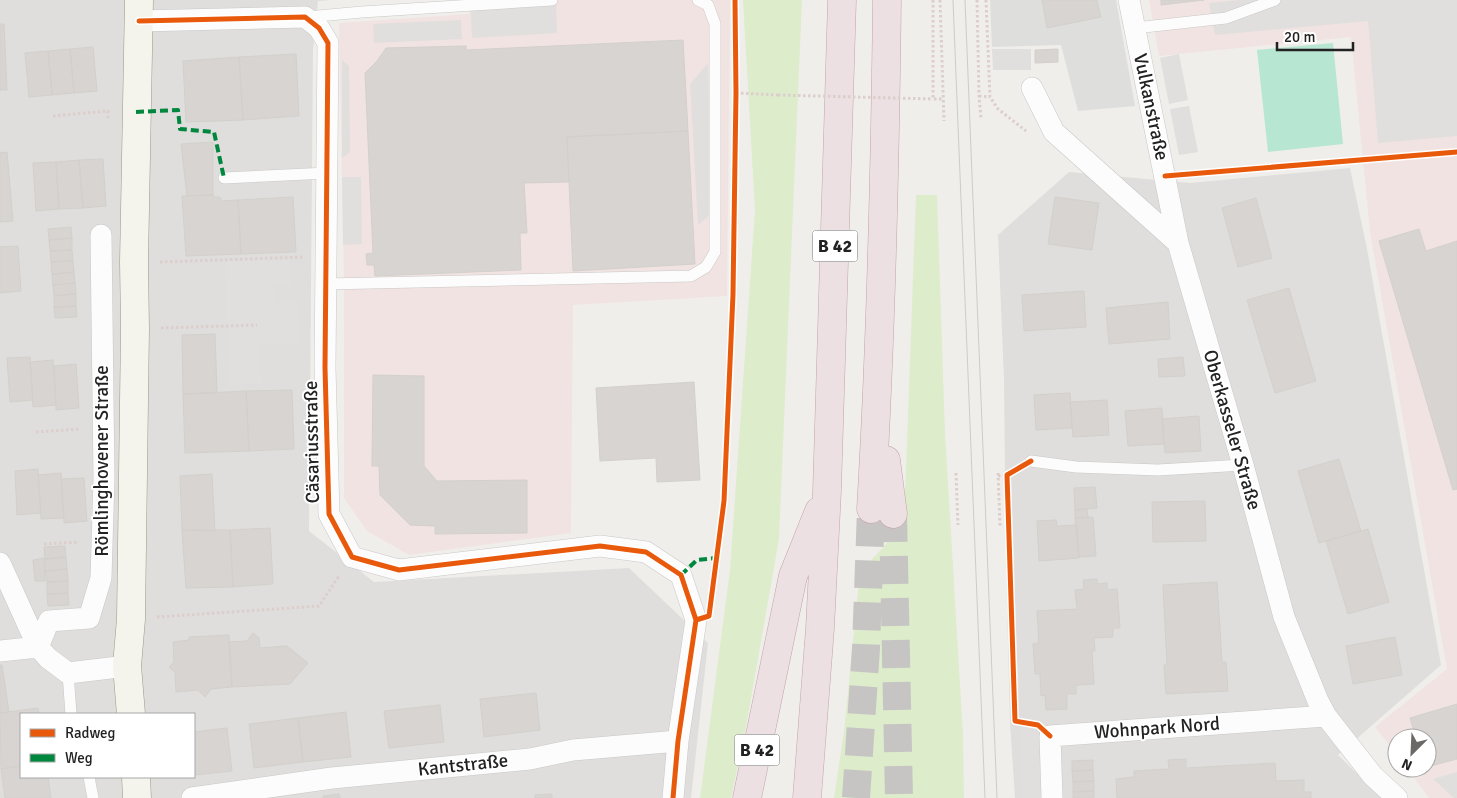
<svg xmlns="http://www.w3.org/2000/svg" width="1457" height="798" font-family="Signika,sans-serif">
<rect width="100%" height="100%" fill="#f0eeeb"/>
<path fill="#dfdedc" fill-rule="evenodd" d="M0,0H331L318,1L313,50L309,531L374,582L629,568L708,643L691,798H0ZM21,714H194V777H21Z
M1350,168L1367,249L1441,665L1338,755L1382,798H1015L1010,723L1006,567L1004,380L998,235L1069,172L1190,183Z"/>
<path fill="#f1e3e1" d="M468,0H730L727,296L573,305L571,533L409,555L367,531L344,498V286L339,23L469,14Z
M1149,0H1457V798H1429L1407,768H1427V738H1397V755L1375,727L1447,669L1370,232L1351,37L1159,56Z"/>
<path fill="#dededc" d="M990,0H1116L1135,106L1078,111L1061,45L992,47Z"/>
<path fill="#ddeccb" d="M743,0H802L779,539L746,727L731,798H700L730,570L755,210Z
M916,195H937L945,433L963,735L964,798H834L844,732L860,572L904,525Z"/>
<path fill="#b7e6d2" d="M1333,43L1343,144L1268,152L1257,50Z"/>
<path fill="#e0dfde" d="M470,0H556L557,33L472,38Z
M1240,0H1457V136L1378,143L1368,21L1215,35L1209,3Z
M461,20L462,39L374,43L373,24Z
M992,49H1031V70H993Z
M1179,54L1188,100L1169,104L1160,58Z
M342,60L349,66L350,152L342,158Z
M708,63L712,213L698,225L690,84Z
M1189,106L1198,152L1179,155L1170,109Z
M342,177H361L362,244L343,245Z
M290,260L291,284H273L274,302H298L300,343L261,344L262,384L228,385L225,262Z
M1019,728H1040L1043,798H1022Z
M1457,772V798H1454L1433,779Z"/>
<path fill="#d7d4d2" stroke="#d3d0cc" d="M1042,0H1097L1101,17L1047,28Z
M1161,0H1204L1161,5Z
M0,24H4L7,90H0Z
M683,40L688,131L567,137L569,182L524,183L527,233H520L521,270L375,276L374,265H367L366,254L373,253L365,73L377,61L386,48L466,46V50Z
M93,47L97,91L74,93L70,49Z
M70,49L74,93L52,95L48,51Z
M1058,49V62L1035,63V50Z
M48,51L52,95L29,97L25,53Z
M296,54L299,116L243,120L239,57Z
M239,57L243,120L186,122L183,61Z
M688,131L695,264L573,271L567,137Z
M213,142V195L187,196L181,144Z
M7,152L13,221L0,222V153Z
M103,159L106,206L83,208L79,160Z
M79,160L83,208L59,209L56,162Z
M56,162L59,209L36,211L33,163Z
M213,195L214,197H220L222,201L238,200L241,254L186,256L182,196Z
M293,197L296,252L241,254L238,200Z
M1055,197L1099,203L1092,250L1048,244Z
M1256,198L1272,258L1238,267L1222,208Z
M71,227L72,238L49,240L48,229Z
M1419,229L1426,251L1457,241V489L1453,490L1379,241Z
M72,238V250L50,251L49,240Z
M18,246L21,291L0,293V247Z
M72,250L73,261L51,262L50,251Z
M73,261L74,272L52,274L51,262Z
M74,272L75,283L53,285L52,274Z
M75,283L76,294L54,296L53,285Z
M1289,288L1316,381L1275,393L1247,300Z
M1084,291L1086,327L1024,331L1022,295Z
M76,294V306L54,307V296Z
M1168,302L1170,339L1109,344L1106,308Z
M76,306L77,317L55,318L54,307Z
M215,334L217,393L183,394L182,335Z
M30,357L33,400L10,402L7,358Z
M1183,357L1185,376L1159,377L1158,359Z
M53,360L56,405L33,407L30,362Z
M76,364L79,408L56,410L54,366Z
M373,375L424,376V466L437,481L527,480V533L435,534V526L410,525L380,495L379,466H372Z
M694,382L700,480L657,482L656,458L600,461L596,388Z
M292,390L294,449L249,451L246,391Z
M246,391L249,451L185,453L183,394Z
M1070,393L1072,428L1036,430L1034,395Z
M1107,400L1109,435L1073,437L1070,402Z
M1162,408L1164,444L1128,446L1125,411Z
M1199,416L1201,451L1165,453L1162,419Z
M1339,459L1361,531L1319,543L1298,471Z
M38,469L41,513L17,515L15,471Z
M61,473L64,518L41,519L38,475Z
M212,474L215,531L182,530L180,476Z
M84,478L87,521L64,523L61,479Z
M1095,487L1097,508L1075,510L1074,488Z
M1205,501L1206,541L1153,542L1152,502Z
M1087,509L1088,517L1075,518V510Z
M1093,517L1096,556L1079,557L1075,518Z
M1056,520L1057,526L1077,525L1079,558L1039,561L1037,521Z
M270,528L273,584L233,587L230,530Z
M1368,529L1389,602L1348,614L1326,541Z
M182,530H230L233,587L186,588Z
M65,546L66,557L45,559L44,547Z
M66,557L67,569L45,571V559Z
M44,558L45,581H35L33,560Z
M67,569L68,581L47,582L45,571Z
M1097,579V584L1107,583V590L1117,589L1120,628H1113V637L1094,638L1095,651H1092L1094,684L1076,685V694H1067V709L1046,710L1045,695L1041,696L1040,674H1035L1033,644L1039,643L1037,611L1077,609L1075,590L1084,589L1083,580Z
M68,581V593L47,594V582Z
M1217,582L1222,662H1226L1228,691L1166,694L1164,665H1167L1163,585Z
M68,593L69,605L48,606L47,594Z
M253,633L259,638L260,648L287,646L308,663L290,684L232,687L229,642L247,641Z
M229,635L232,687L211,689L205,697L198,690L176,692L175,672L169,667L174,662L173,642L189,640V637Z
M1395,637L1402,675L1353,684L1346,646Z
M0,665H2L9,712L0,713Z
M536,693L540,730L484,737L480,699Z
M1457,704V759L1427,767V738H1416L1410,718Z
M440,705L444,742L389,748L384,711Z
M38,708L39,714H21V766L1,769L0,713Z
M346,712L351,757L303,762L298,718Z
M298,718L303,762L254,768L249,724Z
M227,728L232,771L194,775V732Z
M1186,759V768L1275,763L1276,781L1304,780V792H1311V798H1117L1116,779L1134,777V771L1169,769L1168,760Z
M1093,760V770L1072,771V761Z
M21,766V777H48L51,798H5L1,769Z
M1093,770L1094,781L1073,782L1072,771Z
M1094,781V791L1073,792V782Z
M1094,791V798H1073V792Z
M339,794L340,798H323V796Z
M552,794V798H535V795Z"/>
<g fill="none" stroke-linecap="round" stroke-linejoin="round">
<path stroke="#c7c5c3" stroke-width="28" stroke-dasharray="28 14" stroke-linecap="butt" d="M893,514L899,798
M856,798L866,648L871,509"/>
<defs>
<path id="lane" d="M307,17L362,12L552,0
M1135,28L1226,18L1275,0
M224,178L328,173
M326,284L691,276L706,267L715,252V24L708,5L698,0
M1031,461L1076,467L1158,470L1243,465
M68,673L71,714
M89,777L93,798"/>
<path id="street" d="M1129,0L1178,243
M139,21L305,17L319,28L328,43L325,368L329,514L352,557L399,570L600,546L646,552L681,575L696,620L678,741L673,798
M1032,88L1054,132L1178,243L1243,465L1284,617L1318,701L1326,716L1373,776L1397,798
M0,563L38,647L48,658L68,673L127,666
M0,651L38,647L49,621L89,618L101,578L104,478L101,235
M192,798L332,778L530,759L573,750L678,741
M1052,798L1050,736L1326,716"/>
<path id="secondary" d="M131,714L127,666L131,619L135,329L134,262L139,0
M136,777L137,798"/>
<path id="highway" d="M886,460L893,514
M871,509C881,340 885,170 887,0
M747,798L793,576L819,511
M807,798L820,628L827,491L842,0"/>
</defs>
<use href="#lane" stroke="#c9c8c7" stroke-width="12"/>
<use href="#street" stroke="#c9c8c7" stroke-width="22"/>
<use href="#secondary" stroke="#999a82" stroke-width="29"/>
<use href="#highway" stroke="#c5a2ac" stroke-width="29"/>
<path stroke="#dccecd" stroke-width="3" stroke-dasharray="2.5 2.5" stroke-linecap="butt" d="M933,0V99H943
M940,0L944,121
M977,0L979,96L981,119
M986,0L990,97L998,109L1026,131
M736,93L778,95
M979,96L990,97
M53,116L108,111V118
M160,262L303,257
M161,328L257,325
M36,432L80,429
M956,473L958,525
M998,473L1000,526
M998,476L1007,475
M44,544L79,542
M157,617L319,606L339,576"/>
<use href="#lane" stroke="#fdfcfc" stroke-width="11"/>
<use href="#street" stroke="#fdfcfc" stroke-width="21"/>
<use href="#secondary" stroke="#f4f4ed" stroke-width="28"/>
<use href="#highway" stroke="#ece0e2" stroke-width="28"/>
<path stroke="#ccc" stroke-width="1" d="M953,0L985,798
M965,0L997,798"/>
<path stroke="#dccecd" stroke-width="3" stroke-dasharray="2.5 2.5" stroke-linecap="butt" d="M778,95L933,99"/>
<path stroke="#00873e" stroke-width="4" stroke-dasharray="8 4" stroke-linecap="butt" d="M136,112L178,110L180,129L214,132L224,178
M681,575L697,560L717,558"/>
<defs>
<path id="cycleway" d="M139,21L305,17L319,28L328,43L325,368L329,514L352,557L399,570L600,546L646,552L681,575L696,620L678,741L673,798
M1165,176L1457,152
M1031,461L1007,475L1015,721L1038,725L1050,736
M696,620L709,616L724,501L733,294L736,93L735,0"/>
</defs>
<use href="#cycleway" stroke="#fff" stroke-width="8"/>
<use href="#cycleway" stroke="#e8590c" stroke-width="5"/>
</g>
<g text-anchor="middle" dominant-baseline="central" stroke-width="4" stroke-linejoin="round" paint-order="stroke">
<g fill="#fff" stroke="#646464" stroke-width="1">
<rect x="812.5" y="230.5" width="45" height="31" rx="4"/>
<rect x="734.5" y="734.5" width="45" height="31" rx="4"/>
</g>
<g font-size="18" font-weight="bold" fill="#222">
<text x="835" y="246">B 42</text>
<text x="757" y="750">B 42</text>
</g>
<g font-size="19" fill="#222" stroke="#fff">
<text transform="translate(1151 107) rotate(78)">Vulkanstraße</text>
<text transform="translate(1232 430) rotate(74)">Oberkasseler Straße</text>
<text transform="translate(312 442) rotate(-91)">Cäsariusstraße</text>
<text transform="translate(102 461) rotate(-90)">Römlinghovener Straße</text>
<text transform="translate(1157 728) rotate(-4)">Wohnpark Nord</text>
<text transform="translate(463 765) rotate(-6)">Kantstraße</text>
</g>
</g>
<rect x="20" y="713" width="175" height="65" fill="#ffffff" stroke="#a7a7a7"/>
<rect x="30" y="729" width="25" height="8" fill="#e8590c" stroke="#a7a7a7"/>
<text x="65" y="738" font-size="15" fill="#222222">Radweg</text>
<rect x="30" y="754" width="25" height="8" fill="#00873e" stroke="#a7a7a7"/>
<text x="65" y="763" font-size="15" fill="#222222">Weg</text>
<g transform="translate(1412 753) rotate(204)"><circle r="24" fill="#ffffff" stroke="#a7a7a7"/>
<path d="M0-4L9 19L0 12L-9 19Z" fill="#6a6968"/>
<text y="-8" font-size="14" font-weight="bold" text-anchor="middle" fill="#222222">N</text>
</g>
<path d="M1277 42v8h76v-8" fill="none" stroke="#222222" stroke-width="2.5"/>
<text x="1284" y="42" font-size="15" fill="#222222" stroke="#ffffff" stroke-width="4" paint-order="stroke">20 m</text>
</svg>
